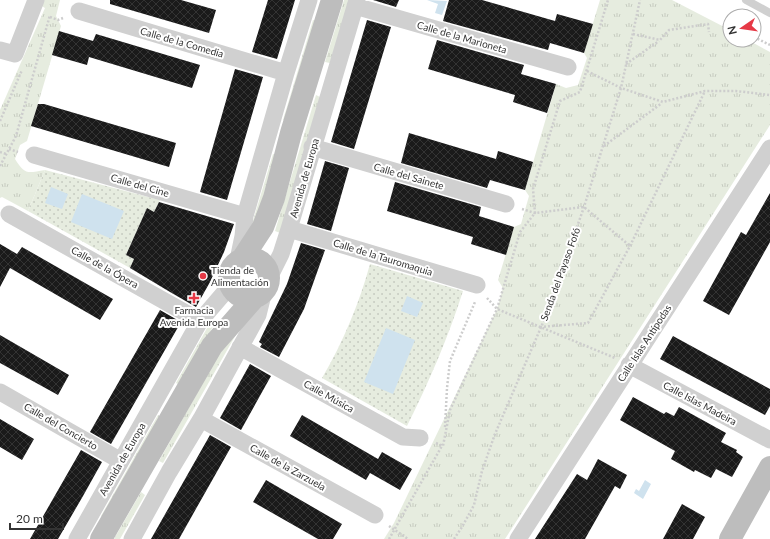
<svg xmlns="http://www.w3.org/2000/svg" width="770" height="539" font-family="Lato,sans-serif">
<defs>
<pattern id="grass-tufts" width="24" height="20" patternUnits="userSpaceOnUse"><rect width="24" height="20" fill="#e6ecdf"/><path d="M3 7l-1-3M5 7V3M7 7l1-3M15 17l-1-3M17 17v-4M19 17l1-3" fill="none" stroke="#c6cbc0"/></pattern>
<pattern id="garden-dots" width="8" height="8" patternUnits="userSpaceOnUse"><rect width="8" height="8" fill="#e6ecdf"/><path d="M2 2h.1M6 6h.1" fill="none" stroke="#c6cbc0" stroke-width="1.8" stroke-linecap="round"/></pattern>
<pattern id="building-cross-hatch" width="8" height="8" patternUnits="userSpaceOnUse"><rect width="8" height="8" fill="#1a1a1a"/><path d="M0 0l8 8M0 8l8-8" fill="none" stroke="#333"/></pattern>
</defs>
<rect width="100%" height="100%" fill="#fff"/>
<path fill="url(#grass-tufts)" d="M42,0H60L56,16L61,26L27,141L20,145L15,159C25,175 27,173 45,170L28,211L2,197L0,198V110L45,8L40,5Z
M344,0H349L330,63L325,62Z
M600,0H672L730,30V40H748L770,52V125L505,539H384L394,523L497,309L503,288L498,280L514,227L521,224L529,196L525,190L556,84L566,88L578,85L587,58L584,53Z
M313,20L317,21L288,121L283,120Z
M316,95L320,97L280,233L275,231Z
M273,154L278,155L257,225L252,224Z
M211,321L215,323L180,385L176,383Z
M233,329L238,331L163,463L159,461Z
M158,415L162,418L105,518L101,516Z
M141,492L145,495L120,539H114Z"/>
<path fill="url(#garden-dots)" d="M45,170L160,200L154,212L147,208L126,255L134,259L130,268L28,211Z
M370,264L463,291C448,338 429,382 407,426L322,378C343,342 359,304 370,264Z"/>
<path fill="#cfe2ee" d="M427,0L447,1L442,15L435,13L438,4Z
M51,187L68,194L62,209L45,203Z
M82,194L124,211L112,239L71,222Z
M407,296L423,303L417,317L401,311Z
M386,328L415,340L393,394L364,382Z
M645,480L651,484L643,499L634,493L636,489L639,491Z"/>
<path fill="url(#building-cross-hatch)" d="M110,0H181L216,10L209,33L110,4Z
M268,0H295L277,59L252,52Z
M373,0H399L396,7Z
M449,0H482L555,21L557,14L593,24L584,53L550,43L548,50L443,21Z
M367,20L391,27L354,149L331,142Z
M59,31L93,41L96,34L200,65L192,88L89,57L87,65L52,55Z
M437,40L524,65L521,74L556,84L547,113L513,102L515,95L428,69Z
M235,69L263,77L227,200L200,192Z
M38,104H44L176,143L169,167L31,126Z
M409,133L496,159L498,151L533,162L525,190L490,180L487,188L401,163Z
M325,161L349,168L331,231L307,224Z
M395,182L481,207L479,216L514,227L506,255L471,244L473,237L387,211Z
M770,193V242L729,315L703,301L741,232L746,235Z
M159,202L234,224L224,252L210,282L196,307L170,292L130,268L134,259L126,255L147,208L154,212Z
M301,243L325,250L304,309L279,357L260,347L262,344L259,342L287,284Z
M0,244L17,254L22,247L113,299L100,320L10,268L0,287Z
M160,310L181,322L111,444L90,432Z
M0,335L69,375L58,395L0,363Z
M673,336L770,389V406L765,415L660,359Z
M250,364L271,376L241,430L220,418Z
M633,397L664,414L666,412L674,416L679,407L726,433L721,442L737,450L736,452L743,457L732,477L716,469L711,478L695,470L694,472L671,459L675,451L620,420Z
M302,415L378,459L382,452L412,469L400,490L370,473L366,480L290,436Z
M0,419L34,439L22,460L0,447Z
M210,435L231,447L197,507L179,539H151Z
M81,450L102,462L83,496L58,539H30Z
M598,459L627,475L620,489L615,486L585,539H535L577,474L587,480Z
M266,480L342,524L333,539H318L253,502Z
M682,504L705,517L693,539H663Z"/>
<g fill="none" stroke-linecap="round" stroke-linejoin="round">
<path stroke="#cdcdcd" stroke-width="2.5" stroke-dasharray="2 2" stroke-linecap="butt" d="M50,17L58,20L63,18
M728,29L730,28
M633,34L660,40L669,30L708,24L709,32
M754,37L770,45
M626,64L659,41
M587,71L621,88L663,102L705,91H736L770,95
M0,121L22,70
M604,146L662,103
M9,149L18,152
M0,152L6,154
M0,166L16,136L50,15
M522,209L535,213L584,207L630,246
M487,298L497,309L615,358
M540,327L588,323L630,246L705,91
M445,427L447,388L450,361L475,302
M436,443L443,446L450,410L497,309L520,232L535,213L533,189L560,101L580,92L608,0
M389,526L408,539
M389,539L443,444
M454,539L462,527L474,505L482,471L495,434L545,318L584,207L621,88L640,0"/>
<path stroke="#d0d0d0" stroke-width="8" d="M746,0L770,13"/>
<path stroke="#d0d0d0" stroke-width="17" d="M355,6L568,67
M79,11L286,73
M0,50L15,54L36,0
M312,147L506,204
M34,155L245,216
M9,214L200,321
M289,229L477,285
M238,260L243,236L245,216L286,73L309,0
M269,278L281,254L289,229L357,0
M240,347L403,437L420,438
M629,365L770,440
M0,392L121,461
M201,419L375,515
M77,539L200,321L224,293L230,282
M132,539L169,472L201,419L258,315L264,291
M518,539L770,148"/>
<path stroke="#bdbdbd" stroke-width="22" d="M229 278a20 20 0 1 1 40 0a20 20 0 1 1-40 0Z
M242,259L263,227L274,198L291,133L332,0
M101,539L212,346L255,297
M730,539L770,467"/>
</g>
<g fill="#e63946" stroke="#fff" stroke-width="1.5">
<circle cx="203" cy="276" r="4"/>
<path d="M192 292h4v4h4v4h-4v4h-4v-4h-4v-4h4z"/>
</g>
<g text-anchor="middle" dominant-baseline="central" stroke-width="4" stroke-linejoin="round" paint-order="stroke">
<g font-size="10" fill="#333" stroke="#fff">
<text transform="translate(462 37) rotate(16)">Calle de la Marioneta</text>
<text transform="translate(182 42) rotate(16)">Calle de la Comedia</text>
<text transform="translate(409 176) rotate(16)">Calle del Sainete</text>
<text transform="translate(304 178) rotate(-74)">Avenida de Europa</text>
<text transform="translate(140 185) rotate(16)">Calle del Cine</text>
<text transform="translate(383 257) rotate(17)">Calle de la Tauromaquia</text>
<text transform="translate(105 267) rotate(29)">Calle de la Ópera</text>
<text transform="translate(560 274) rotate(-70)">Senda del Payaso Fofó</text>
<text transform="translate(644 343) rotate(-57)">Calle Islas Antípodas</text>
<text transform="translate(329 396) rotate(29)">Calle Música</text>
<text transform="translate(700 403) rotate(28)">Calle Islas Madeira</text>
<text transform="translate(61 426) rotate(30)">Calle del Concierto</text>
<text transform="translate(122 459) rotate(-60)">Avenida de Europa</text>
<text transform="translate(288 467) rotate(29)">Calle de la Zarzuela</text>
</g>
<g font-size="10" fill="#333" stroke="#fff" text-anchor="start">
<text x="211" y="270">Tienda de<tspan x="211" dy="12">Alimentación</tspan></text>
<text x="194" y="310" text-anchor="middle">Farmacia<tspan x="194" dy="12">Avenida Europa</tspan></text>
</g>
</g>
<g transform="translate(742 28) rotate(257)"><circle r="19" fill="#ffffff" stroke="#adadad"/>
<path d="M0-3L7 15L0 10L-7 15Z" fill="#e63946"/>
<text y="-6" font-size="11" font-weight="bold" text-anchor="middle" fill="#333333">N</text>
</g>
<path d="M10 523v6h53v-6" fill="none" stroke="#333333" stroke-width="2"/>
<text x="16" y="523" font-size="12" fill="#333333" stroke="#ffffff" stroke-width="3" paint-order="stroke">20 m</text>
</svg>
